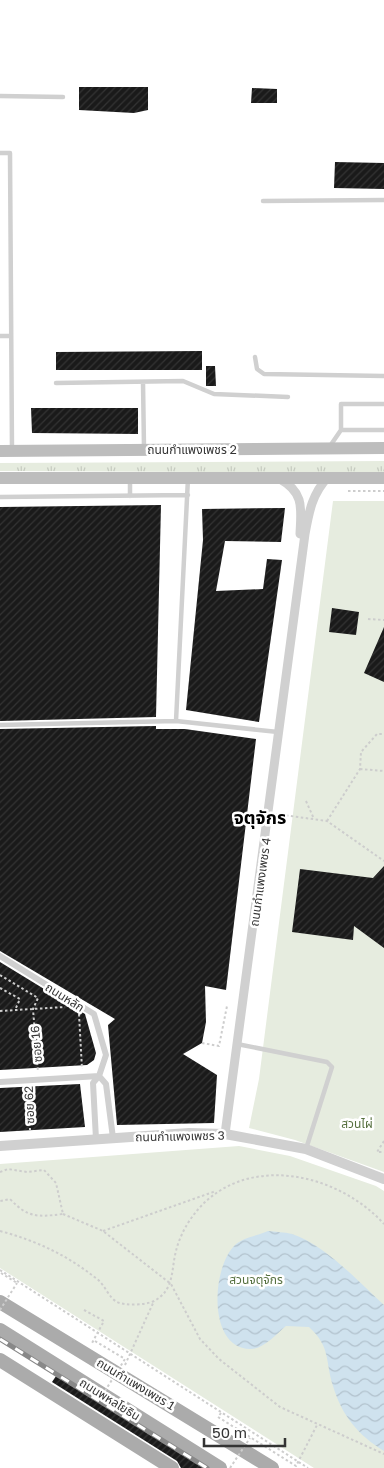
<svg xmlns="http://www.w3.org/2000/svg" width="384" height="1468" font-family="'Golos Text','Noto Sans Thai',sans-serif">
<defs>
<pattern id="grass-tufts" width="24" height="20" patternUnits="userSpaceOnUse" patternTransform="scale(1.25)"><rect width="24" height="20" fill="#e6ecdf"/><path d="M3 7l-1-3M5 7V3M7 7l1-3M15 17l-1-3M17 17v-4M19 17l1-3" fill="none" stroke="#c6cbc0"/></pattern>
<pattern id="water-waves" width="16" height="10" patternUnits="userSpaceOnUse" patternTransform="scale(1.25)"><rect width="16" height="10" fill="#cfe2ee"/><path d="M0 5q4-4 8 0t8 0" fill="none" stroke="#b2c2cd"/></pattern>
<pattern id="building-hatch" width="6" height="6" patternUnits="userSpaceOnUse" patternTransform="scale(1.25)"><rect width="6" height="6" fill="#1a1a1a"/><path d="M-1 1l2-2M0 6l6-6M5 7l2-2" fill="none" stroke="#333"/></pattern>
</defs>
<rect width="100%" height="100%" fill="#fff"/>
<path fill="url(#grass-tufts)" d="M384,461V473L0,471V463Z"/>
<path fill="#e6ecdf" d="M333,501H384V1172L295,1140L249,1128L259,1079Z
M239,1146L290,1156L376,1186L384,1191V1468H314L0,1268V1164Z"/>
<path fill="url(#water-waves)" d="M268,1231C276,1232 284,1232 292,1234C325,1245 359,1282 384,1305V1451C358,1435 342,1416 333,1386C325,1361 331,1347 309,1327L286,1326C276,1334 264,1349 251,1349C207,1350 211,1266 236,1244C243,1238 259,1235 268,1231Z"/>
<path fill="url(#building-hatch)" d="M79,87H148V110L134,113L79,110Z
M252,88L277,89V103H251Z
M335,162L384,163V189L334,188Z
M202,351V370H56V352Z
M206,366H215L216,386H206Z
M31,408H138V434L32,433Z
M161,505L156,717L0,721V507Z
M285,508L281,542L225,541L216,591L263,589L267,559L282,560L259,722L186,710L203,540L202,509Z
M332,608L359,612L356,635L329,632Z
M384,627V682L364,673Z
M156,726V729H185L256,739L226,990L205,986L206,1022L202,1043L183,1054L217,1075L214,1123L117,1125L108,1025L115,1019L0,951V729Z
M384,866V948L354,926L353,940L292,932L300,869L373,878Z
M0,962L85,1014L96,1053L94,1060L87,1065L0,1070Z
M80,1084L85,1127L0,1132V1088Z
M56,1376L204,1468H181L177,1461L52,1382Z"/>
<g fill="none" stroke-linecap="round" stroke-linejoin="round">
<path stroke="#cdcdcd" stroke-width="2" stroke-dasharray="2.5 2.5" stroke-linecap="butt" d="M348,491H384
M368,619L384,620
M360,769L384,771
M306,801L314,819
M276,814L327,821L384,861
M327,821L360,769L361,752L377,734H384
M0,975L38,998L33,1009L38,1072
M0,988L20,999L15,1010
M0,1011L65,1007
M79,1014L82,1069
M202,1043L219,1046L227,1006
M28,1088L30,1130
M384,1141L377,1152H384
M0,1172L8,1169L27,1172L44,1170L56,1183L63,1214C37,1217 28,1218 10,1199L0,1201
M63,1214L103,1231L171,1284L200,1339L219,1359L280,1407L384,1454
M0,1231C37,1241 67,1255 97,1279C105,1285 109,1298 117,1302C125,1306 146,1305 154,1301C175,1290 171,1269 176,1251C178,1242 183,1231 188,1223C233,1151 333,1168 384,1224
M103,1231L216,1191
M0,1270L308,1468
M1,1273L17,1283
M84,1310L104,1321L92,1343
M95,1341L125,1359
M125,1365L154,1301
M221,1413L218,1417L296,1466L317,1425"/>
<path stroke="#d0d0d0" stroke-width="4.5" d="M0,96L63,97
M0,153H10L12,450
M263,201L384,200
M0,336H11
M255,357L257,369L264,374L384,376
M143,382L144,448
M56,383L183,381L214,394L288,397
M341,430H384
M330,446L341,430V404H384
M130,479V496
M0,497L188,495
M176,721L188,478
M0,725L176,721L278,732
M237,1044L327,1062L332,1067L306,1149"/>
<path stroke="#d0d0d0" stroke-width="6" d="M0,956L94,1014L106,1055L99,1076L0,1082
M96,1139L93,1083L99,1076L106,1084L113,1138"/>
<path stroke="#d0d0d0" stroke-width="9" d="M280,479C305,493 301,509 300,534
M225,1134L305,534C309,512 312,494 328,477"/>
<path stroke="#d0d0d0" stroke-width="10" d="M0,1146L189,1133L225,1134L306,1149L384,1179"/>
<path stroke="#bdbdbd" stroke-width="12" d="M0,451L384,448
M0,478H384"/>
<path stroke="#ababab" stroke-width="14" d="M0,1302L272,1468
M0,1330L220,1468
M0,1360L172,1468"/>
<defs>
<path id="rail" d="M0,1339L207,1468"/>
</defs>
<use href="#rail" stroke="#888" stroke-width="5"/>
<use href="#rail" stroke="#fff" stroke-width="3" stroke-dasharray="9" stroke-linecap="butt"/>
<path stroke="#cdcdcd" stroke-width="2" stroke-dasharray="2.5 2.5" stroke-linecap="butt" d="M0,1310L17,1283
M105,1391L125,1359
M230,1468L250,1438"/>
</g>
<g text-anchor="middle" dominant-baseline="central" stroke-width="5" stroke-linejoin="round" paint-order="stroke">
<g font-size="12" fill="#333" stroke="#fff">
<text x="192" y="449">ถนนกำแพงเพชร 2</text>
<text transform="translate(260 882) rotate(-82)">ถนนกำแพงเพชร 4</text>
<text transform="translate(65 997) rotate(32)">ถนนหลัก</text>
<text transform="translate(36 1044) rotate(-95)">ซอย 16</text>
<text transform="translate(29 1105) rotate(-92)">ซอย 62</text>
<text transform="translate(180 1136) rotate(-1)">ถนนกำแพงเพชร 3</text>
<text transform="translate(136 1384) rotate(31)">ถนนกำแพงเพชร 1</text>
<text transform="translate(110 1399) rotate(32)">ถนนพหลโยธิน</text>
</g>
<g font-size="12" fill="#56703f" stroke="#fff">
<text x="357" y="1123">สวนไผ่</text>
<text x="256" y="1279">สวนจตุจักร</text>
</g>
<g font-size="18" font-weight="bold" fill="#000" stroke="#fff">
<text x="260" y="817">จตุจักร</text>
</g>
</g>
<path d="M204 1438v8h81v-8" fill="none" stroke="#333333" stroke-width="2.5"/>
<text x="212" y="1438" font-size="15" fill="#333333" stroke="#ffffff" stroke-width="4" paint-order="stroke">50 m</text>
</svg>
